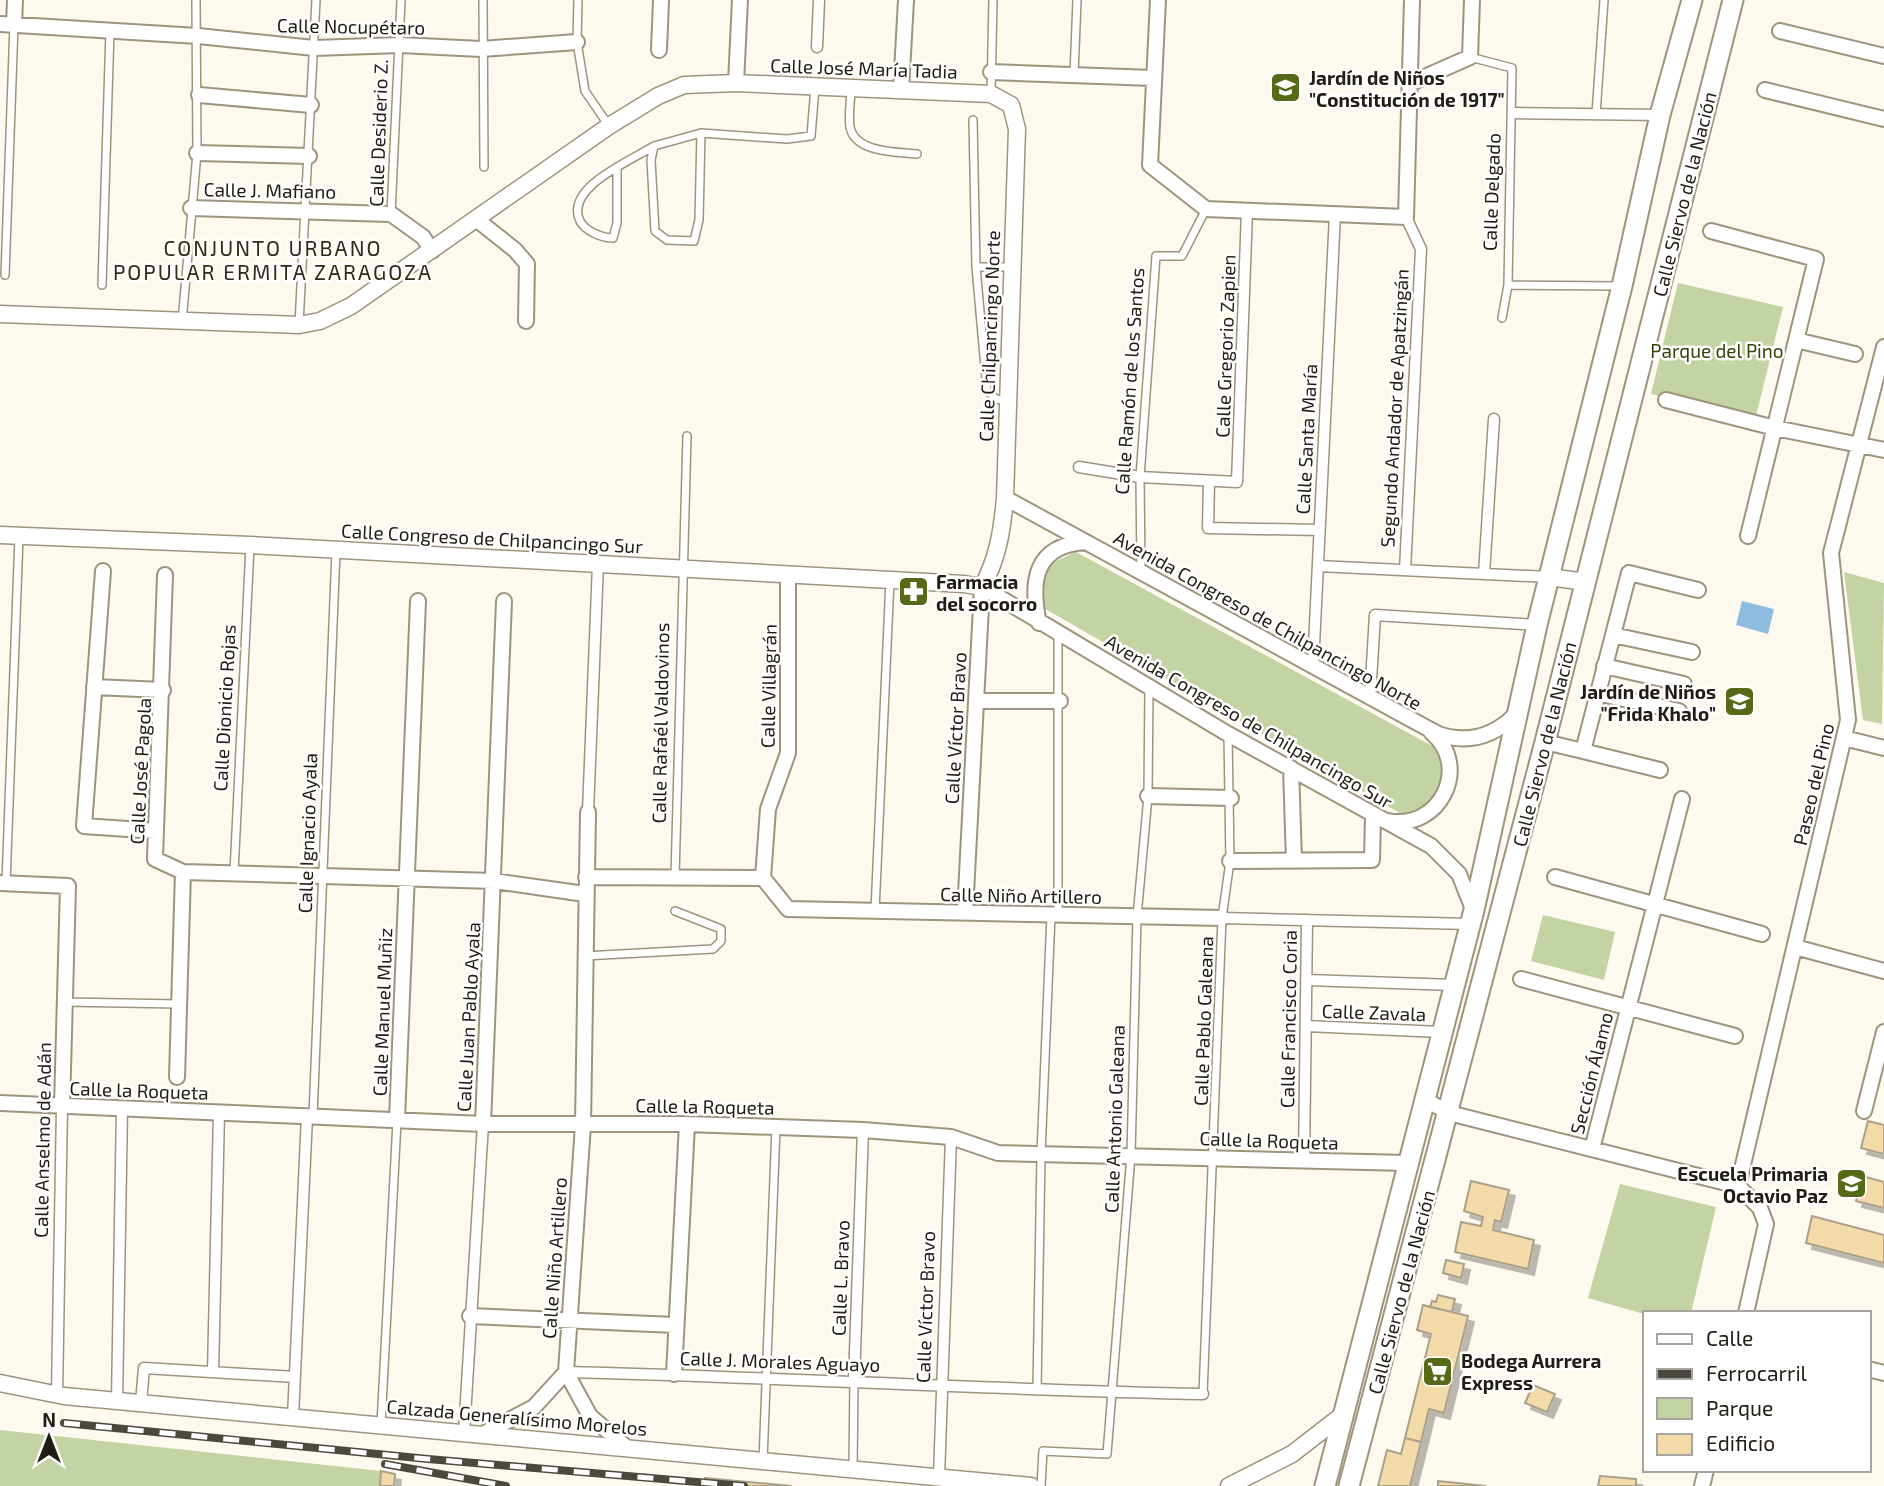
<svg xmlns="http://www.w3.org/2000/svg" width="1884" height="1486" font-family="'Exo 2',sans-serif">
<defs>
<filter id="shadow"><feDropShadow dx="6" dy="6" stdDeviation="0" flood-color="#0004"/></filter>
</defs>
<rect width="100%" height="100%" fill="#fef9ef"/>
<path fill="#c3d3a3" d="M1678,283L1783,307L1755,420L1651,394Z
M1076,552L1436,748L1450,774L1427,812L1405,816L1042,607L1043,567Z
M1844,572L1884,583L1882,724L1863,720Z
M1543,915L1615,932L1604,980L1531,961Z
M1620,1184L1716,1207L1691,1313L1644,1314L1588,1298Z
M0,1430L381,1471L380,1486H0Z"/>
<path fill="#8ebcdf" d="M1742,601L1774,609L1768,634L1736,625Z"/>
<path fill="#f3dba9" stroke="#aba08a" stroke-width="2" filter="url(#shadow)" d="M1868,1121L1884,1125V1154L1861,1148Z
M1862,1176L1884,1182V1208L1856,1201Z
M1471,1181L1509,1190L1501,1222L1495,1220L1493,1230L1534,1240L1528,1269L1455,1252L1461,1222L1481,1226L1483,1217L1464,1211Z
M1812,1216L1884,1235V1263L1806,1243Z
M1446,1260L1464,1264L1461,1278L1443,1273Z
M1438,1295L1455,1299L1452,1312L1430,1307L1432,1301L1436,1302Z
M1423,1305L1468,1316L1444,1413L1429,1409L1421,1442L1405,1438L1431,1334L1417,1330Z
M1533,1385L1555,1394L1547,1412L1525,1403Z
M1405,1438L1421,1442L1410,1486H1378L1387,1450L1401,1454Z
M381,1471L395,1474L394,1486H380Z
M1600,1476L1636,1479V1486H1598Z
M705,1478L792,1486H705Z
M1438,1481L1486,1486H1438Z"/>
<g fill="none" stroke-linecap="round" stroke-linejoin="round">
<defs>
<path id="service" d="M483,0L484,167
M578,0L577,42L585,91L609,126
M1470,57L1512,68L1508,285L1502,318
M1074,75L1077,0
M851,88C851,100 848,115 850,127C855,153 897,152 917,154
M991,94L993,0
M1596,114L1604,0
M973,120L976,267H1012
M701,133L699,220L694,241L667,240L655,231L651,160L654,146L701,133L787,139L811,136L815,87
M617,169V223L613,238C602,238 585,231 580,221C564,188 630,161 654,146
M391,214L401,0
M976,267L987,390L996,399L1008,401
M5,275L14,25
M102,285L110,31
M1508,285L1619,286
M182,322L197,153L196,0
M299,324L316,0
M1141,571L1140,477L1156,256H1182L1206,209
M234,873L250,546
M675,877L687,436
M6,883L19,537
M875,911L890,580
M1058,914V634
M584,956L713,949L721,941V929L675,911
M65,1002L179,1004
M313,1116L336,551
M1037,1391L1041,1154L1051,915
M1203,1394L1222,918L1230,861L1228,734
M381,1425L397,1121
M763,1461L776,1127
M853,1469L854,1380
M1041,1486L1043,1451L1107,1454L1131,1155L1137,917L1148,796L1149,688"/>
<path id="pedestrian" d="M817,47L819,0
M1513,113L1660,115
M1079,467L1140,477L1237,482L1247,211
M1209,481L1208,528L1319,530
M1318,566L1549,577
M1405,570L1421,249L1406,217
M1484,574L1494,419
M1313,666L1335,214
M1370,697L1375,615L1537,625
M588,812L598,564
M1222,918L1470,924
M1307,980L1454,985
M1306,1026L1441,1032
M1304,1161L1307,920
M213,1372L219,1113
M566,1372C778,1377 990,1390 1203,1394
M854,1380L863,1130
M57,1394L62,1106
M117,1401L122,1108
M141,1403L144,1368L295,1377
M293,1417L307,1116
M464,1433L483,1124
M939,1477L951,1137"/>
<path id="minor" d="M1158,0L1150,165L1206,209L1406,217L1412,0
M0,24L198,36L314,48L400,45L481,49L577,42
M14,25L15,0
M1780,31L1884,56
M659,50L661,0
M991,72L1153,78
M736,83L740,0
M1409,84L1470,57L1472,0
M901,90L906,0
M1765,90L1884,119
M199,95L311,105
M197,153L309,156
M191,208L391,214L423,237L432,251
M476,219L515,250L527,264L526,321
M1711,231L1816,259L1748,536
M1796,340L1855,354
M1666,400L1775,428L1884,450
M1005,498L1438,734C1468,744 1493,737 1515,715
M103,571L84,826L156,831
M165,575L155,859L183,872L494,881L585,894
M1039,623C1030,582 1034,545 1086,542
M1613,635L1692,652
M1604,666L1684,684
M94,687L163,690
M1596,693L1679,711
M976,701H1060
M1844,738L1884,748
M1545,742L1583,751L1629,573L1698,590
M1583,751L1660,770
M1291,768L1294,861
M1148,796L1231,798
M588,812L583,1125L566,1372L590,1416L627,1448
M1388,821C1440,831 1472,766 1431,732
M1230,861L1372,860L1373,816
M586,877L763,878L788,909L1222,918
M1555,877L1762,934
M763,878L768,809L788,753V575
M0,883L68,886L62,1106
M965,913L982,587L1228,734L1431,846L1459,874L1473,909
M1795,947L1884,971
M1521,979L1735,1036
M177,1077L183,872
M1424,1099L1449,1113L1738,1186L1760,1208L1766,1224L1746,1313
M0,1103L483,1124H687L863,1130L951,1137L998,1153L1407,1163
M1864,1111L1884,1032
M397,1120L418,601
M483,1124L504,601
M1592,1149L1682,799
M1738,1186L1848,720L1831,553L1884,347
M470,1316L675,1325
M1868,1369L1884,1373
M674,1374L687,1124
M481,1435L534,1407L566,1372
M1702,1486L1706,1470"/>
<path id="tertiary" d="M0,314L299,325L320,321L351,306L609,126L658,96L684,85L736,83L991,94L1011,105L1017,129L1005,498C1002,531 998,558 982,587L964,584L250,545L0,535
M1549,577L1586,582
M0,1383L64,1396L1031,1486
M1229,1486L1292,1454L1345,1413"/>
<path id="secondary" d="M1325,1486L1474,910L1537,625L1622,286L1660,115L1692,0
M1349,1486L1545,742L1733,0"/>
</defs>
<use href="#service" stroke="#9e947d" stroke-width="10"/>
<use href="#pedestrian" stroke="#9e947d" stroke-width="13"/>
<use href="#minor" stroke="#9e947d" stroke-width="18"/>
<use href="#tertiary" stroke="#9e947d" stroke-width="19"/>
<use href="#secondary" stroke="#9e947d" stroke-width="23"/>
<use href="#service" stroke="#fff" stroke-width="7"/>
<use href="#pedestrian" stroke="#fff" stroke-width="10"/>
<use href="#minor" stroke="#fff" stroke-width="14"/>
<use href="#tertiary" stroke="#fff" stroke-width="16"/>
<use href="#secondary" stroke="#fff" stroke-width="19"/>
<defs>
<path id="rail" d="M64,1423L428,1459L744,1486
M385,1464L506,1486"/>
</defs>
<use href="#rail" stroke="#4d483f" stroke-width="8"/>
<use href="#rail" stroke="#fff" stroke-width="5" stroke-dasharray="16" stroke-linecap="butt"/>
</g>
<defs>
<symbol id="school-square" viewBox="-11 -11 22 22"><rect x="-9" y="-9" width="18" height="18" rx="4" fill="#566917" stroke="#fff"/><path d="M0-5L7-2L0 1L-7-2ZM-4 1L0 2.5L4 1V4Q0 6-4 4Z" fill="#fff"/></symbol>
<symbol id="pharmacy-square" viewBox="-11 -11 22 22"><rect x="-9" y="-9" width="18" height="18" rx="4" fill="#566917" stroke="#fff"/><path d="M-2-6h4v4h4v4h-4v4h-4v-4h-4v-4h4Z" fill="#fff"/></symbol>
<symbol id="supermarket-square" viewBox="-11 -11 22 22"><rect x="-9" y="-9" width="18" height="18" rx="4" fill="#566917" stroke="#fff"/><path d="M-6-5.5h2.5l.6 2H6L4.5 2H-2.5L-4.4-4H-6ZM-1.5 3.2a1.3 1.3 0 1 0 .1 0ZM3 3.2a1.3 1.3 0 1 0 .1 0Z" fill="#fff"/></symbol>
</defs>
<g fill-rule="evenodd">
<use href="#school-square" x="1268" y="70" width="35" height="35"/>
<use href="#pharmacy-square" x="896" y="574" width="35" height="35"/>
<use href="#school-square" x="1722" y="684" width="35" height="35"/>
<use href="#school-square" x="1834" y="1166" width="35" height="35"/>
<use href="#supermarket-square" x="1420" y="1354" width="35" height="35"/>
</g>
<g text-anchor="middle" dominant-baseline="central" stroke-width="5" stroke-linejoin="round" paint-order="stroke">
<g font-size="19" fill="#211c14" stroke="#fff">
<text transform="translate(351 26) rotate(1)">Calle Nocupétaro</text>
<text transform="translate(864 68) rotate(2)">Calle José María Tadia</text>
<text transform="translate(378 133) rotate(-88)">Calle Desiderio Z.</text>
<text transform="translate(270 190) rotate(1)">Calle J. Mafiano</text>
<text transform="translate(1491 192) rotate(-88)">Calle Delgado</text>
<text transform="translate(1684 194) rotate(-76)">Calle Siervo de la Nación</text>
<text transform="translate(989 336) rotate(-88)">Calle Chilpancingo Norte</text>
<text transform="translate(1225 346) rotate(-88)">Calle Gregorio Zapien</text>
<text transform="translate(1129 381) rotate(-86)">Calle Ramón de los Santos</text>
<text transform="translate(1394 408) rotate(-87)">Segundo Andador de Apatzingán</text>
<text transform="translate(1306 439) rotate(-87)">Calle Santa María</text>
<text transform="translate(492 538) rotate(3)">Calle Congreso de Chilpancingo Sur</text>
<text transform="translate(1268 620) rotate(29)">Avenida Congreso de Chilpancingo Norte</text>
<text transform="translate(768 686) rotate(-89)">Calle Villagrán</text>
<text transform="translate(224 708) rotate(-87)">Calle Dionicio Rojas</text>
<text transform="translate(1249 721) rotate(30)">Avenida Congreso de Chilpancingo Sur</text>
<text transform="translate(660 723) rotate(-89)">Calle Rafaél Valdovinos</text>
<text transform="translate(955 728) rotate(-87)">Calle Víctor Bravo</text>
<text transform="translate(1544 744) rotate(-76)">Calle Siervo de la Nación</text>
<text transform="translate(140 771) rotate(-87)">Calle José Pagola</text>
<text transform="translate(1813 784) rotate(-77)">Paseo del Pino</text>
<text transform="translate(307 833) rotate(-88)">Calle Ignacio Ayala</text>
<text transform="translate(1021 895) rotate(1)">Calle Niño Artillero</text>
<text transform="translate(382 1012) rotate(-88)">Calle Manuel Muñiz</text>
<text transform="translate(1374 1012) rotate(2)">Calle Zavala</text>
<text transform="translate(468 1017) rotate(-87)">Calle Juan Pablo Ayala</text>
<text transform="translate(1288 1019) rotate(-89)">Calle Francisco Coria</text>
<text transform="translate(1203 1021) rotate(-88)">Calle Pablo Galeana</text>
<text transform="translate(1591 1073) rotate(-76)">Sección Álamo</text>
<text transform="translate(139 1090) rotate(2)">Calle la Roqueta</text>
<text transform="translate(705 1106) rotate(1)">Calle la Roqueta</text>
<text transform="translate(1114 1119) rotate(-88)">Calle Antonio Galeana</text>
<text transform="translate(42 1140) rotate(-89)">Calle Anselmo de Adán</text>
<text transform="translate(1269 1140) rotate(2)">Calle la Roqueta</text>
<text transform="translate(554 1258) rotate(-86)">Calle Niño Artillero</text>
<text transform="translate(840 1278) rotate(-88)">Calle L. Bravo</text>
<text transform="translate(1401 1292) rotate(-75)">Calle Siervo de la Nación</text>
<text transform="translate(925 1307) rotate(-88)">Calle Víctor Bravo</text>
<text transform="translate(780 1361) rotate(2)">Calle J. Morales Aguayo</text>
<text transform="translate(517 1417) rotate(5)">Calzada Generalísimo Morelos</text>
</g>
<g font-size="19" font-weight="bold" fill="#211c14" stroke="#fff" text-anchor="start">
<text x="1309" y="77">Jardín de Niños<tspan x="1309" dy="22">"Constitución de 1917"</tspan></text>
<text x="936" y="581">Farmacia<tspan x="936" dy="22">del socorro</tspan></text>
<text x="1716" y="691" text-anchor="end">Jardín de Niños<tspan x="1716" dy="22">"Frida Khalo"</tspan></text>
<text x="1828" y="1173" text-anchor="end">Escuela Primaria<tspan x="1828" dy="22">Octavio Paz</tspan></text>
<text x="1461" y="1360">Bodega Aurrera<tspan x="1461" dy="22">Express</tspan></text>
</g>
<g font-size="19" fill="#344309" stroke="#fff">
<text x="1717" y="350">Parque del Pino</text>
</g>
<g font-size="21" letter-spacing="2" fill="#322916" stroke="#fff">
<text x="273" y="247">CONJUNTO URBANO<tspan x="273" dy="24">POPULAR ERMITA ZARAGOZA</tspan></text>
</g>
</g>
<rect x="1643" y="1311" width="228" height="161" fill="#ffffff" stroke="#a6a4a1" stroke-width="2"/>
<rect x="1657" y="1334" width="35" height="10" fill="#ffffff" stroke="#a6a4a1" stroke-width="2"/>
<text x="1706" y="1346" font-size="21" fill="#211c14">Calle</text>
<rect x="1657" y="1369" width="35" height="10" fill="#4d483f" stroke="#a6a4a1" stroke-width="2"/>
<text x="1706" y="1381" font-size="21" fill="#211c14">Ferrocarril</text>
<rect x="1657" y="1398" width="35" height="21" fill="#c3d3a3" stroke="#a6a4a1" stroke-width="2"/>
<text x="1706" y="1416" font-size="21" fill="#211c14">Parque</text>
<rect x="1657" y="1434" width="35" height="21" fill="#f3dba9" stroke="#a6a4a1" stroke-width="2"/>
<text x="1706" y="1451" font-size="21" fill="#211c14">Edificio</text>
<g transform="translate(49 1437)" stroke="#ffffff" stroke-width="5" paint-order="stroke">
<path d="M0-5L12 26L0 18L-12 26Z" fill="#211c14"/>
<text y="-10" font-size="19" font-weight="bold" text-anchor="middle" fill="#211c14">N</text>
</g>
</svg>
